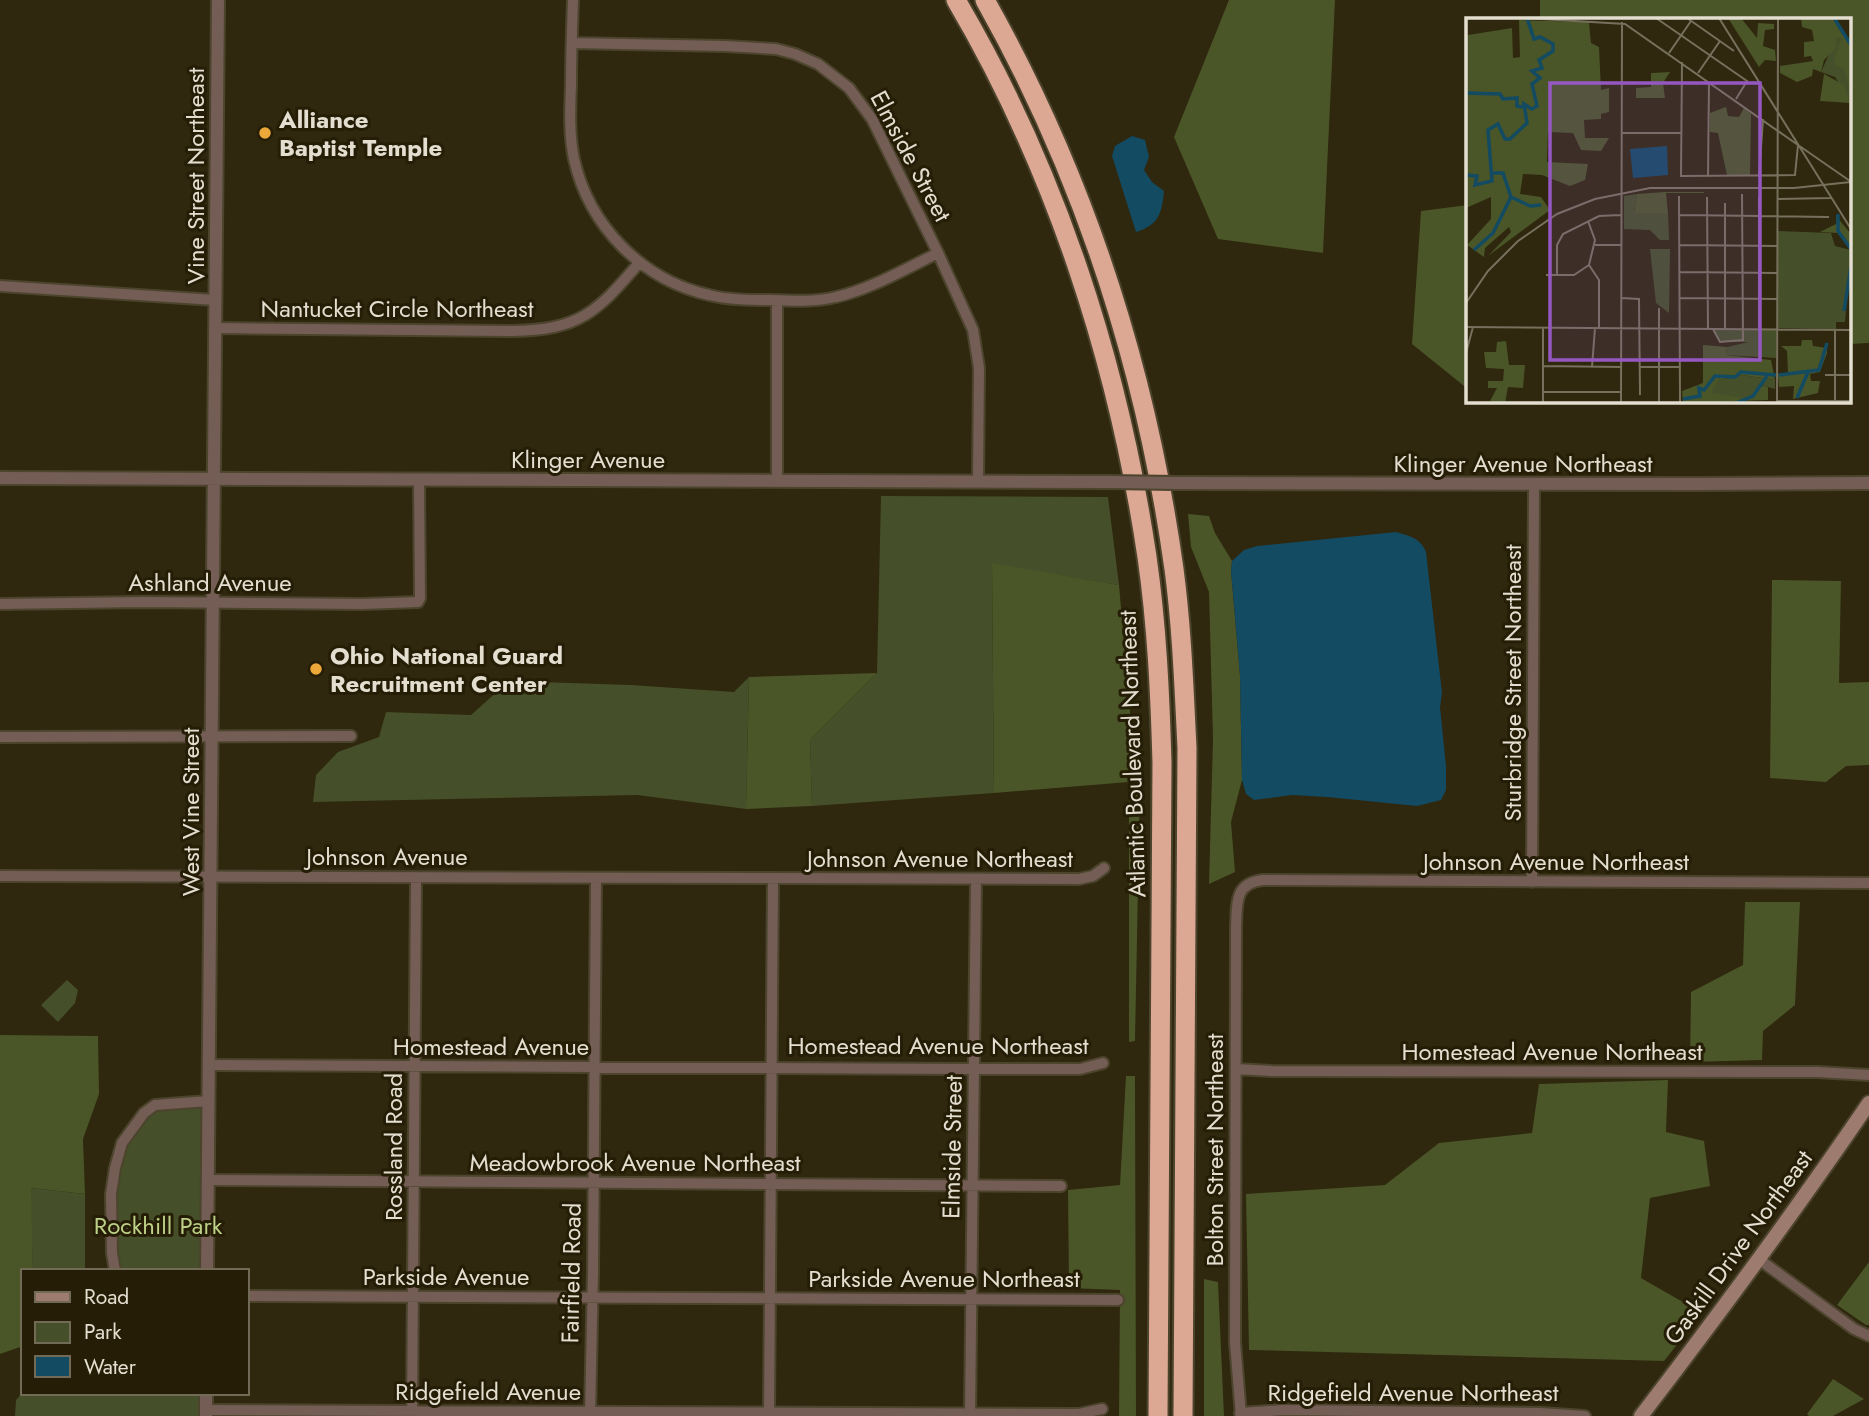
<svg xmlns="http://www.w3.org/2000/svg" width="1869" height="1416" font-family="Jost,sans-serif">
<rect width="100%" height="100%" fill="#2f270e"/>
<path fill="#454f29" d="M881,496L1108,497L1119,585L992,564L994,793L812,806L810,740L877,673Z
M749,677L746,809L637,795L313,802L316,775L338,752L379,737L386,712L471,715L509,681L631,685L734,692Z
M67,980L78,990L75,1003L58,1022L41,1005Z
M204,1106L202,1271H117L114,1198L121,1153L143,1121L156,1109Z
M30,1188L85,1194V1271H33Z
M23,1392L201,1393V1416H15L16,1400Z"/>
<path fill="#4a5528" d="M1229,0H1335L1323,253L1218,239L1174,137Z
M1540,0H1869V343L1850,344V19H1540Z
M1468,205V388L1464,386L1412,344L1421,211Z
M1188,514L1209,516L1215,533L1232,561L1231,571L1240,675L1242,780L1231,822L1235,872L1209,884L1213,739L1209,592L1191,547Z
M992,563L1119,585L1136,780L1140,784L1135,1041L1129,1042V782L994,793Z
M1772,580L1841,581L1839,683L1869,682V765L1846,766L1826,782L1770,778Z
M877,673L810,740L812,806L746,809L749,677Z
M1745,902H1800L1795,1005L1763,1031L1762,1060L1690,1062L1691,992L1743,965Z
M0,1035L98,1036L99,1094L83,1139L85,1194L31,1188L33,1271H23V1346L0,1354Z
M1126,1076H1135L1136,1416H1119L1120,1290L1069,1288L1068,1190L1120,1185Z
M1668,1080L1666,1132L1704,1141L1710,1186L1650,1198L1641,1278L1702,1313L1664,1361L1249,1350L1246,1194L1385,1185L1439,1143L1532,1133L1539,1084Z
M1869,1262V1325H1866L1837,1305Z
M1204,1279L1218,1282L1224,1416H1204Z
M1833,1379L1864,1399L1833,1416H1809L1807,1414Z"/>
<path fill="#124b62" d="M1132,136L1145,140L1149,157L1144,170L1152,182L1164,191C1162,213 1159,225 1136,232L1112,156L1115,146Z
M1396,532C1410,536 1420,538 1426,552L1442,693L1440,707L1446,766V790L1441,800L1417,806L1327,797L1292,795L1254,800L1246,794L1242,780L1240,675L1231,571L1232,561L1244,550L1257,546Z"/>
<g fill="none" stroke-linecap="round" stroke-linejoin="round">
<defs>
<path id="minor" d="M573,0C572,28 571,57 571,85C570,110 569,135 574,159C589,226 642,280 709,295C729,300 751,300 772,300C793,301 815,302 836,297C869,290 907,268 938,253
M572,43L725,46L776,49L795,54L818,64L849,88L872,119L938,253L973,330L979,368L978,481
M0,286L215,300
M215,328L512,331C580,330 597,312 639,263
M777,481V301
M0,604L142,602L363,604L418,602L420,598L419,480
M0,737L351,736
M0,876L1079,879L1093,876L1104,868
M1532,882L1534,484
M209,1065L974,1069H1080L1103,1063
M1236,1069L1272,1071L1817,1072L1869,1075
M208,1180L1061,1186
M1760,1260L1854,1329L1869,1336
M115,1271L112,1253L111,1194L115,1168L122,1143L144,1113L155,1105L209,1101
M247,1296L1118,1300
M206,1410L1079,1414L1102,1409
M1240,1413L1283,1410L1540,1413L1585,1416
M412,1416L416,877
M590,1416L593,1272L596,878
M769,1416L773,879
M970,1416L976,879
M1241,1416L1235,1342L1236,928C1237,904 1234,883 1263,880L1869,883"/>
<path id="tertiary" d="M0,478L1109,482
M1176,483L1696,484L1869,483
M207,1271L218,0
M206,1416V1393"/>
<path id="secondary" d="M1641,1416C1720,1313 1796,1210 1869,1103"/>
<path id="motorway" d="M956,0C1056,170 1118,362 1147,557C1157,626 1160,694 1162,763L1158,1416
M985,0C1084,176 1146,369 1174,569C1182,629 1184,689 1187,748L1183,1416"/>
</defs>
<use href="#minor" stroke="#4c442d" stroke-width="14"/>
<use href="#tertiary" stroke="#4c442d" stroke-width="16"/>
<use href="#secondary" stroke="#4c442d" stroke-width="18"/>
<use href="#motorway" stroke="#4c442d" stroke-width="23"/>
<use href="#minor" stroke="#735d55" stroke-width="10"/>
<use href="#tertiary" stroke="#735d55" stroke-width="12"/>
<use href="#secondary" stroke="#9d7b6f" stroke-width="14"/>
<use href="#motorway" stroke="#dca793" stroke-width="19"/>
<defs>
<path id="tertiary-bridge" d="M1109,482L1176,483"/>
</defs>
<use href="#tertiary-bridge" stroke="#4c442d" stroke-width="16" stroke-linecap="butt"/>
<use href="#tertiary-bridge" stroke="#735d55" stroke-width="12"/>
</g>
<g fill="#eca93a" stroke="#251d05" stroke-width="2.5">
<circle cx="265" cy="133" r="7"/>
<circle cx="316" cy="669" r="7"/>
</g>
<g text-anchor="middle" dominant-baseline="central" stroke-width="6" stroke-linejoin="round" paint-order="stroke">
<g font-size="24" font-weight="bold" fill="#e3ded0" stroke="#251d05" text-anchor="start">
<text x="279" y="119">Alliance<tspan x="279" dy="28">Baptist Temple</tspan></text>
<text x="330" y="655">Ohio National Guard<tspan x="330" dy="28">Recruitment Center</tspan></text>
</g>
<g font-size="24" fill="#e3ded0" stroke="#251d05">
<text transform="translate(911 156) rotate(62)">Elmside Street</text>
<text transform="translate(195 176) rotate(-90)">Vine Street Northeast</text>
<text x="397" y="308">Nantucket Circle Northeast</text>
<text x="588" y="459">Klinger Avenue</text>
<text x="1523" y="463">Klinger Avenue Northeast</text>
<text x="210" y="582">Ashland Avenue</text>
<text transform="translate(1512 683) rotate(-90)">Sturbridge Street Northeast</text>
<text transform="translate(1132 754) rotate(-92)">Atlantic Boulevard Northeast</text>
<text transform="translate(190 812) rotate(-90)">West Vine Street</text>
<text x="387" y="856">Johnson Avenue</text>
<text x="940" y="858">Johnson Avenue Northeast</text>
<text x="1556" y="861">Johnson Avenue Northeast</text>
<text x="938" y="1045">Homestead Avenue Northeast</text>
<text x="491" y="1046">Homestead Avenue</text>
<text x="1552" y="1051">Homestead Avenue Northeast</text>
<text transform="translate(393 1147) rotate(-90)">Rossland Road</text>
<text transform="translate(952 1147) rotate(-89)">Elmside Street</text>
<text transform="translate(1214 1150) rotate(-90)">Bolton Street Northeast</text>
<text x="635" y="1162">Meadowbrook Avenue Northeast</text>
<text transform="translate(1738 1247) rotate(-54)">Gaskill Drive Northeast</text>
<text transform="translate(571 1273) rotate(-89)">Fairfield Road</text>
<text x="446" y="1276">Parkside Avenue</text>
<text x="944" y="1278">Parkside Avenue Northeast</text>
<text x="488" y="1391">Ridgefield Avenue</text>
<text x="1413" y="1392">Ridgefield Avenue Northeast</text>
</g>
<g font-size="24" fill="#bcd087" stroke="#251d05">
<text x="158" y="1225">Rockhill Park</text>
</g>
</g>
<g transform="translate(1466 18)">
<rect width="385" height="385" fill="#2f270e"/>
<path d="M376,20L385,75L383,83L369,59L355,54L370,21ZM171,176L168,195H202L203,222H194L184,212L158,211V178ZM312,213L365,215L369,228L385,232L379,304H370V311L312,310ZM184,231H204L203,295L190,285ZM248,312H310V340L260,337L261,329L283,324H255ZM276,357L309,362V371L295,367L286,381L244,376L251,362Z" fill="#454f29"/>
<path d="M262,0H275L291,20L292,5L308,6V11L299,12L297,28L309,32L310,43L299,42L293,49ZM335,0H367L385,29V75L378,52L370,47L368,40L376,20L370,21V30L358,42L355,54L347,51L346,58L331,64L314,55V48L347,43L345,38L338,39V24L348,23L346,12L336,9ZM53,2L123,4L125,25L133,29L135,72L143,70V94L135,96V101L118,102L119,120H143L135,133L115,132L107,115L82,114L81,144L122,146L119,162L104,168L76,157L57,156L54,176L75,179L84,192L22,238L45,214L43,209L19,230L18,239L1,227L25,201V179L0,190V22L2,17L46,10L47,40L54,39ZM204,54L197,65L199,80H170V70L185,69V55ZM358,56L378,67L384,85L354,83ZM260,89L262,98L273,99L278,90L285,96L284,157H261L252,115L244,114V95ZM199,174H238V175H200L202,195H168L171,176ZM370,198L385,216V232L372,215L354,214L370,206ZM336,322H346L347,328L361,330V335L354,354L344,356L345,363H354L352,375L327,381L328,368L313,369L312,356L322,355L321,333L315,328H335ZM40,323L43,347H59L57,370L42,369L39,385L24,383L31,370H22V363H37L38,351L20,350L18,334H30L31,324ZM237,327L261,329L260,337L305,342L309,362L276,357L252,362L245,375L286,381L295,367L302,369V382L217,385L216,373L237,365Z" fill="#4a5528"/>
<path d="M201,128L202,157L167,160L164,131Z" fill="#124b62"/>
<path fill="none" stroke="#124b62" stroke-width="3.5" d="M368,0L385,27M0,75L34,76L37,81L51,80V88L57,89M0,157L11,158L9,167L26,163L22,112L32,106L39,121H44L61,105L58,86L66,91L71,88L66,66L74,60L66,53L76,50L73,42L87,33V26L74,19L68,21L61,0M45,179L64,188L75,187M372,196V213L385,231M8,232L27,215L45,179L37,155H26M378,293L385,248M313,357L353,352L361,325M331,380L342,354M217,381L234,378L233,370L238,372L249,358L269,359L275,354L310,357M270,385L287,378L301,358"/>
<path fill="none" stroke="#77705c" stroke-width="2" d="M57,0L159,6L332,127M190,0L281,63L270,81M221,0L268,33M253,0L385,211M203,35L225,3M216,44L215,158L329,157L332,127L384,163M232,55L254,23M156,115H215M293,158L297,101M242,159L243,64M213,178L214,385M241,179L242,311M293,179V311M311,181L365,180M214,197L363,199M129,227H155M214,227L311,228M123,247L133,262V310M214,254L311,255M80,257H108L123,247L129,222L122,203M91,257V227L97,216L133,198L155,197M155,280L173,281L174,377M214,280L311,281M0,285L22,253L52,223L91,196L129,181L184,170H328L385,164M193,290V385M0,309L385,312M247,311L254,324L277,322L276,176M259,311V185M77,348L155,349M126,349L129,310M173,349H214M359,357H385M77,374H155M0,378V335L7,309M311,383H385M77,385V309M155,385L156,4M311,385L312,0M369,385V312"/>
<path fill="#9558c3" fill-opacity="0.15" stroke="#9558c3" stroke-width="3.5" d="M84,65H294V342H84Z"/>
<rect width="385" height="385" fill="none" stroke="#e3ded0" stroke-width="3.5"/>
</g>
<rect x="21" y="1269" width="228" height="126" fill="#251d05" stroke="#716a56" stroke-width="2"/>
<rect x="35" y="1292" width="35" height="10" fill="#9d7b6f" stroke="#716a56" stroke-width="2"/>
<text x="84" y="1304" font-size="21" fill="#e3ded0">Road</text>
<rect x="35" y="1322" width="35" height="21" fill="#454f29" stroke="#716a56" stroke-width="2"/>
<text x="84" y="1339" font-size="21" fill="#e3ded0">Park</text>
<rect x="35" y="1356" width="35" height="21" fill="#124b62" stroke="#716a56" stroke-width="2"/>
<text x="84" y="1374" font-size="21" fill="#e3ded0">Water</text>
</svg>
